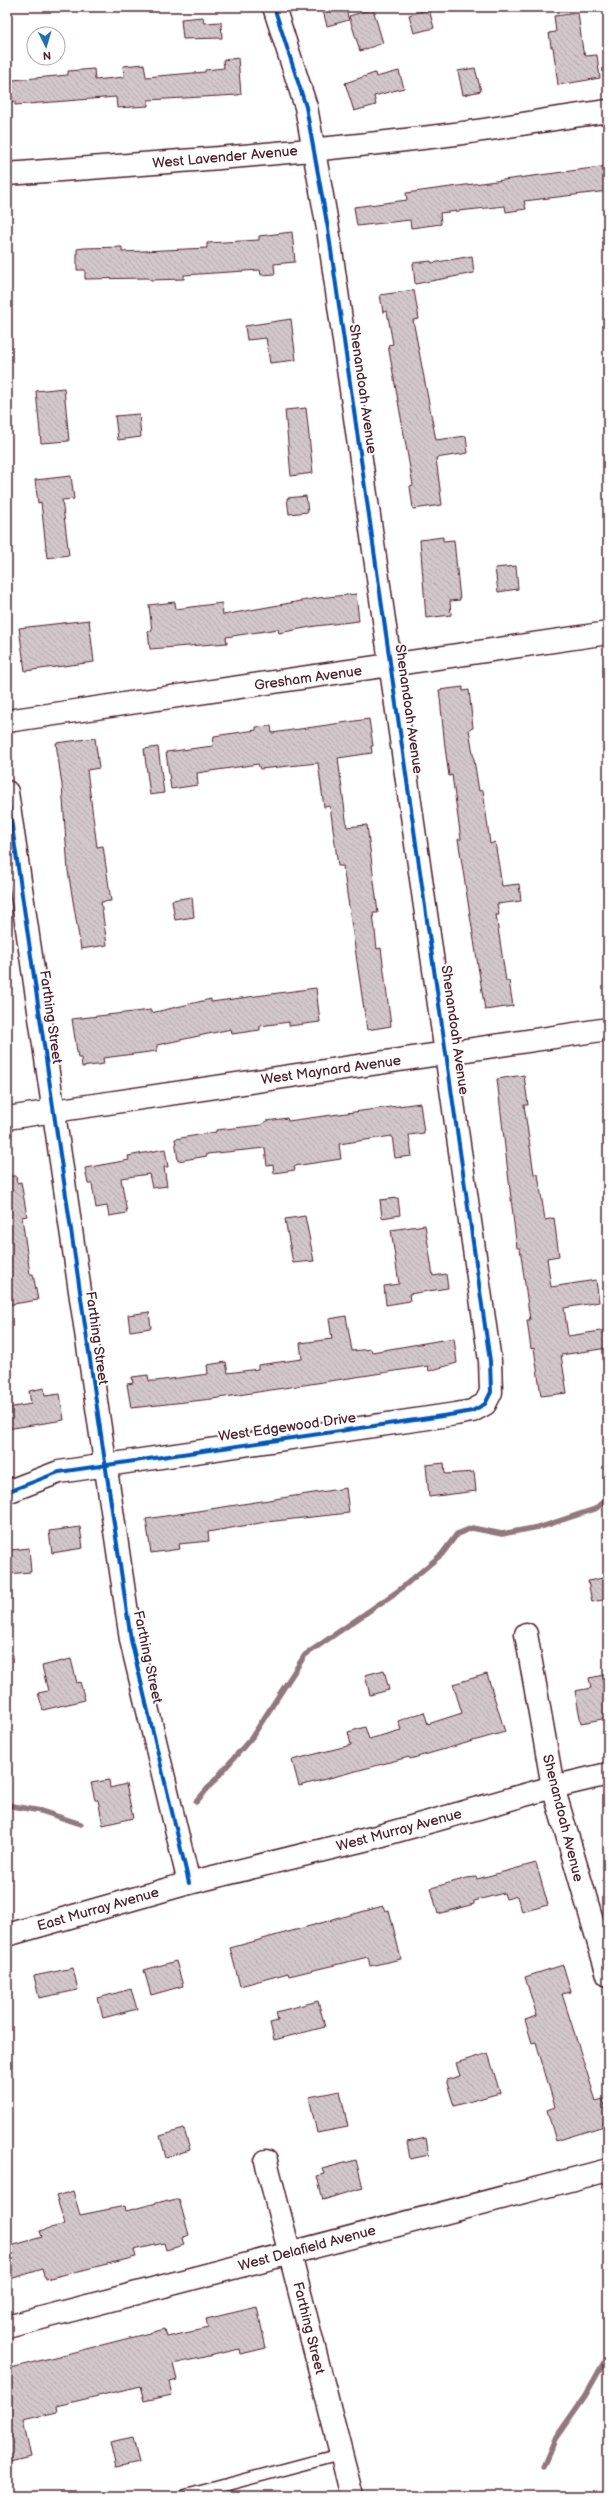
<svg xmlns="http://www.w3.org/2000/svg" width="615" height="2503" font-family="'Balsamiq Sans',sans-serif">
<defs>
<pattern id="building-back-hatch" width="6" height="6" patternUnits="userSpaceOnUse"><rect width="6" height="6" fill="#d2c7cb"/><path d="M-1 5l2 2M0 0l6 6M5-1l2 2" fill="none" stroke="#b6aaae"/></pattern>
</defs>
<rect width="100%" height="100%" fill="#fff"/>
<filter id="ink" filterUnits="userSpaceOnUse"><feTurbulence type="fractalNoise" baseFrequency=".025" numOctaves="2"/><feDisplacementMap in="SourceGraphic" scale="8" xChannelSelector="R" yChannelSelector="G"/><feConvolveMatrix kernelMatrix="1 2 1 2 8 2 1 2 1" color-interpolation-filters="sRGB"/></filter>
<g filter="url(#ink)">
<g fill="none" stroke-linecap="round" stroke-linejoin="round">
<path stroke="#91787e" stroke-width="5.5" d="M196,1802L252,1737L305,1655L398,1591L442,1554L457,1534L472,1528L502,1534L544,1526L595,1509L608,1499
M7,1805L41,1811L81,1824
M543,2467L555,2439L585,2396L608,2355"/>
</g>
<path fill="url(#building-back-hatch)" stroke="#4a1f2b" d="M322,7H345L349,20L327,26Z
M373,9L383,43L360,51L349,16Z
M429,9L434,28L414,33L409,15Z
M578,13L583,51L586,56L597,55L600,78L558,85L553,47H551L549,33L556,32L554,16Z
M203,17L204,23L221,22L222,38L183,39L181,19Z
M238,58L241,94L238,95L148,100V106L117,108L116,97L15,105V101L7,102V82L13,80L68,75V71L94,69L95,80L124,77L123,66L144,64L146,77L205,72V70L224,68L223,60Z
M475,68L481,91L463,95L458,71Z
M399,71L404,88L374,96L376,105L354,111L345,83L375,73L376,77Z
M608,166V191L524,201L526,209L506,212L505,206L440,213L441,224L411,228L410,220L357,226L354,207L407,200L406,193Z
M292,232L295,262L274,264L275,274L261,275L260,270L184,275V279L151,280L148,278L85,279V270H77V249L84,248L122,247V252L207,248V243L259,240V236Z
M472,256L474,273L415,284L413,263L431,261L432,263Z
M414,290L419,319L413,320L436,440L466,436L468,453L436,458L442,505L413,509L410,486L413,485L388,345L393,344L387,311L383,312L380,295Z
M291,319L296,360L270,363L266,338L247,340L245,326Z
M64,388L69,441L41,443L36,391Z
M306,408L313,473L291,476L285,410Z
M139,414L141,437L118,440L115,416Z
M71,476L74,499L62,500L69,555L47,558L41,502L38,503L35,480Z
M306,496L308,512L289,514L287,498Z
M443,537V541L454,540L460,600L450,601L451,615L426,618L420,540Z
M516,566L518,589L498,592L495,568Z
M356,594L359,621L316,626L279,633L278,629L226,637L227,643L150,649L148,631H152L149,605L175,602L176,609L222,603L223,615L318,598Z
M89,620L94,662L25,671L19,628Z
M463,687V691L469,690L473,728L469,729L479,791L483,790L490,844L495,842L502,886L519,884L521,901L497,904L499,915H496L506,981H509L513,1006L485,1010L458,839H461L452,775L449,776L445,747L440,698L439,690Z
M369,719L373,746H371L372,753L338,758L347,827L367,825L378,913H373L377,949L381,948L391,1026L367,1030L343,866H338L330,806L324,807L318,763L260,769L258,764L197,773L198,785L171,789L166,752L213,746L214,736L256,730V727L271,726L272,733Z
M95,738L99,768L87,770L97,847L103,846L111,901L101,902L107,945L81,949L68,871L62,785L56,743Z
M158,747L164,793L150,795L144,749Z
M192,897L194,917L175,920L172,900Z
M316,988L320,1022L289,1026V1022L260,1026V1030L232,1034L231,1029L157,1045V1051L103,1058L104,1064L82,1067L81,1058H78L72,1019L151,1010V1013L211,999V1002Z
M524,1075L528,1105H524L534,1174H538L545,1220L554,1218L559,1256L547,1258L551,1287L596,1280L599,1302L564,1308L568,1336L607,1330L608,1332V1348L561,1355L567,1393L541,1396L534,1348L531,1349L527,1320H530L520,1248H517L514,1224L497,1079Z
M420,1103L424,1133L409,1135L412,1156L395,1158L392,1136L339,1144L341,1159L294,1166L295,1170L274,1173L273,1165L267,1166L265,1148L207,1154V1156L178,1161L175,1139L216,1132V1130L261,1125L267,1121L287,1118L288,1121Z
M165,1149L168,1167H164L167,1186L152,1188L149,1174L121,1178L127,1213L109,1216L107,1206L96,1208L92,1184H88L85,1168L129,1160L128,1156Z
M7,1176H16L17,1183L21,1182L27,1216L22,1217L30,1274H33L38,1300L7,1305Z
M398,1198L400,1215L382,1218L380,1200Z
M305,1216L314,1261L293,1263L285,1219Z
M425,1225L433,1276L446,1274L448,1288L409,1294L410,1301L386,1305L384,1286L399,1284L391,1230Z
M149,1312L151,1328L130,1331L128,1315Z
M346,1316L352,1351L371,1349L372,1352L454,1338L457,1363L429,1371L428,1366L212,1399L131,1408L127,1384L133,1383L132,1377L148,1375L149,1381H156L208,1374L207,1365L226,1362L228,1373L258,1369V1365L302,1359L300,1343L332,1339L329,1319Z
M44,1388L45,1396L60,1394L64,1420L7,1429V1408L31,1404L29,1391Z
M444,1463L445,1474L474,1472L476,1491L429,1497L426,1465Z
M346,1488L349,1513L266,1522L208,1532L209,1541L179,1544L180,1549L151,1553L146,1519Z
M80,1527L83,1548L52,1553L49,1531Z
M29,1548L31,1572L7,1574V1552H11V1550Z
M608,1577V1599L592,1602L588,1581Z
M71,1659L77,1683L80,1682L85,1700L43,1710L38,1693L48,1691L42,1666Z
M384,1670L389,1690L370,1695L365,1675Z
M487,1674L505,1732L410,1759L409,1757L299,1786L292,1760L351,1745L348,1732L365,1727L369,1739L401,1730L398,1721L424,1712L428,1724L462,1713L453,1684Z
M605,1675L608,1694V1718L581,1723L575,1691L591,1688L589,1678Z
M109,1780L110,1788L126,1784L133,1818L103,1825L98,1800H95L91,1783Z
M536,1863L548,1905L522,1912L518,1896L506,1899L504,1893L474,1901V1904L438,1914L431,1888L467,1878L476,1877L477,1879Z
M383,1906L385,1911L389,1910L401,1959L370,1966L368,1957L289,1976L288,1973L240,1986L230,1948Z
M176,1961L183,1986L151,1995L144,1970Z
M563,1965L571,1992L562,1994L596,2101L603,2099L608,2120L603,2122L604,2126L556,2141L547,2110L555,2107L536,2042L532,2043L525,2020L537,2016L525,1977Z
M73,1968L78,1990L39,1998L34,1976Z
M131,1989L137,2009L103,2018L98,1998Z
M318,2001L325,2027L274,2040L270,2023L278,2021L276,2012Z
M488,2053L500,2093L454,2106L446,2080L460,2076L456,2063Z
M340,2091L348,2127L317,2133L309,2097Z
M184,2129L190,2150L166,2157L160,2136Z
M426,2138L429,2155L410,2159L407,2142Z
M356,2160L363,2188L323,2200L317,2176L324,2174L322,2169Z
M73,2191L80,2215L125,2206L126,2211L168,2200L169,2202L179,2199L189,2235L182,2238L184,2245L166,2250L164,2243L134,2250L136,2257L46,2279L43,2269L7,2280V2247L42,2237L40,2231L65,2224L56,2196Z
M257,2307L266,2348L241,2354L240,2349L173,2364L177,2380L169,2382L172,2395L144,2401L140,2386L56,2406L57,2412L23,2420L31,2457L7,2463V2369L165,2329L167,2337L208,2328L206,2319Z
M133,2437L139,2463L116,2468L110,2442Z"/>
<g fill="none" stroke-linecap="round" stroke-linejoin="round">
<defs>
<path id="service" d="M184,2496L342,2454"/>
<path id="minor" d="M7,174C156,163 306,153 455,134C506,127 557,118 608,111
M7,721L608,633
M7,792L131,1640L189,1883
M7,1118L608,1029
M7,1492L59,1472L456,1414L472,1411L485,1404L491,1392L490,1361L328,229L306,107L274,7
M526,1634L553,1787L608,1975
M266,2161L352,2496
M7,2327L608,2170"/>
<path id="tertiary" d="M7,1935L189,1883L372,1838L553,1787L608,1774"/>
</defs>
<use href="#service" stroke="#4a1f2b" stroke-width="14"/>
<use href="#minor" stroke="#4a1f2b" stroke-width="25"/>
<use href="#tertiary" stroke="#4a1f2b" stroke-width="25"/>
<use href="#service" stroke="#fff" stroke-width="11"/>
<use href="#minor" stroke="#fff" stroke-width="22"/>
<use href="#tertiary" stroke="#fff" stroke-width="22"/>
<defs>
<path id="cycleway" d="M7,792L131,1640L189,1883
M7,1492L59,1472L456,1414L472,1411L485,1404L491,1392L490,1361L328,229L306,107L274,7"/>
</defs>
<use href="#cycleway" stroke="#fff" stroke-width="6"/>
<use href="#cycleway" stroke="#0057b8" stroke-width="4"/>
</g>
</g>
<g text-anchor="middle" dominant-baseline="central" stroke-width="4" stroke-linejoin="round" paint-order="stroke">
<g font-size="14" fill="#4a1f2b" stroke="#fff">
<text transform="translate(225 157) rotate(-5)">West Lavender Avenue</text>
<text transform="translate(363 389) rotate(82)">Shenandoah Avenue</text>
<text transform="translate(308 678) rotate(-8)">Gresham Avenue</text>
<text transform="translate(409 709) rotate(82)">Shenandoah Avenue</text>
<text transform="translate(51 1017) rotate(82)">Farthing Street</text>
<text transform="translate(455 1030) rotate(82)">Shenandoah Avenue</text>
<text transform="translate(331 1070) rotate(-8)">West Maynard Avenue</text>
<text transform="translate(97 1338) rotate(82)">Farthing Street</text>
<text transform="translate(287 1427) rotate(-8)">West Edgewood Drive</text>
<text transform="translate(148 1657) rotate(78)">Farthing Street</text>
<text transform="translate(563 1818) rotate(76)">Shenandoah Avenue</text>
<text transform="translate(399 1830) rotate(-15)">West Murray Avenue</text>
<text transform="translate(98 1909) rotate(-16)">East Murray Avenue</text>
<text transform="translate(307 2248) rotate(-15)">West Delafield Avenue</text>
<text transform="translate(309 2328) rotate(76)">Farthing Street</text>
</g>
</g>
<rect width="615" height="2503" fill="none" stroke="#fff" stroke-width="24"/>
<rect x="12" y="12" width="591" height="2479" fill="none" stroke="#4a1f2b" stroke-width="1.5" filter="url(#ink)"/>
<g transform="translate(46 46) rotate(175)"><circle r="19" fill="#ffffff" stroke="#b7a5aa"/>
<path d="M0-3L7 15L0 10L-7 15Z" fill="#1f6fb2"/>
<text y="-6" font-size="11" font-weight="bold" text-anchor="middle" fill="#4a1f2b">N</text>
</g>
</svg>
